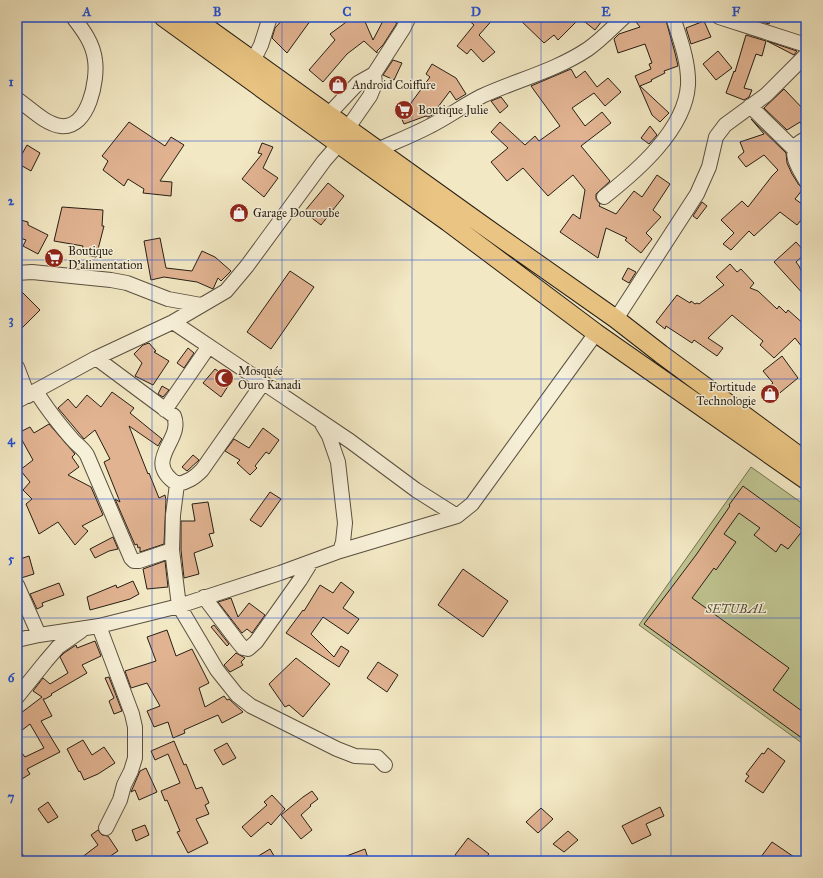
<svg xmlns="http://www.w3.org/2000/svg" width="823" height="878" font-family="'IM FELL Great Primer',serif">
<rect width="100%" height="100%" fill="#f2e8c3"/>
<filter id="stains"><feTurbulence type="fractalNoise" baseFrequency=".005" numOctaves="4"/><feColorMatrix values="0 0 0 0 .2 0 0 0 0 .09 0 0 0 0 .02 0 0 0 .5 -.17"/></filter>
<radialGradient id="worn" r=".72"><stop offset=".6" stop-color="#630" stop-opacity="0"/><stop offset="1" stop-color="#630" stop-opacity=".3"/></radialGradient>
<path fill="#bfc490" stroke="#737152" d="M751,467L806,506V746L639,625Z"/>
<path fill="#e1b391" stroke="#271e15" d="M285,17H313L287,53L272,38L275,28Z
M353,17H363L373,40L385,17L397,23L383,45L377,51V53L364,41L347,54L323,82L309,70L335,40L330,34Z
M465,17H495L479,35L495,52L483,62L471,49L467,54L457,46L474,25Z
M517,17H605L595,30L580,18L558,40L554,35L544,43Z
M632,17H665L675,53L678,66L664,71L665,73L651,80L652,81L640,86L669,113L660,122L652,115L635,76L651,69L649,64L652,63L645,44L618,53L614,39L619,34L640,27Z
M759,17H772L769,24L756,20Z
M704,21L711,37L691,44L686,28Z
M746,35L766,41L762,56L756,54L744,88L752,90L749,97L744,100L726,93L734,71L735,72Z
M767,41L797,51L794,55Z
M718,51L732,68L716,80L703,64Z
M393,60L402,63L394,80L383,75Z
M432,64L456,78L466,94L456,100L450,91L432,115L428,117L426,116L404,124L400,115L403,114L430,77L426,74Z
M571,69L576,78L585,71L597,87L608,78L621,92L605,106L594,93L572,108L585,126L602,112L611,123L581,146L610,181L596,194V199L600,204L599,206L616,214L634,191L642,197L657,175L670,184L653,210L661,217L646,233L652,239L641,253L625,240L627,238L606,228L598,258L560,232L573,214L580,219L585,190L573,175L548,196L523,168L507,181L491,162L508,148L491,132L500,122L525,145L535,136L539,141L560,126L531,86Z
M784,89L806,112V131L800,122L787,130L764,108Z
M501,97L508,106L500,113L491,101Z
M751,119L786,153L787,163L792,174L799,185L803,189L795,199L806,207V214L797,225L780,212L754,236L749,231L731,250L723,244L734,233L721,220L742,201L748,207L772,176L778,170L764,155L746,167L738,157L744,152L740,142L764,134Z
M129,122L165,146L171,137L184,145L160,181L172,182L171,196L143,193L144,189L128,179L124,186L103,170L108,161L102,156Z
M650,126L657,135L649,144L641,138Z
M262,143L273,147L263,168L278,178L264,197L242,179L262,154L258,153Z
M27,145L40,153L31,171L17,163Z
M328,183L344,196L321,225L304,212Z
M702,202L707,206L697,219L693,216Z
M62,207L103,210L102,226H104L96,257L81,254L83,246L54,241Z
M17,219L28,222V225L48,235L38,254L23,246L26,240L17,237Z
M160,238L166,268L192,271L202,251L215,257L231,271L221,281L218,278L213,289L197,282L164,277L151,280L144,241Z
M796,242L806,253L796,262L799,266L806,281V297L774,262Z
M730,264L737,272L741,269L754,283L750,288L758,291L777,309L779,306L786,313L788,310L806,326V352L795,338L774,358L760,345L763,341L732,315L708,338L723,348L717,356L694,340L692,343L666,326L665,329L656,322L677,295L690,303L691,301L695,304L697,303L699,304L724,285L716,277Z
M628,268L636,272L629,283L622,279Z
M290,271L314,287L271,349L247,332Z
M17,287L40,310L17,333Z
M149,343L156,351L154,352L169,361L153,385L135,376L142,363L134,354L143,345Z
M188,348L194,353L184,368L177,363Z
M782,356L798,378L770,401L762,392L773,383L763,371Z
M215,369L232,380L221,397L203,383Z
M162,386L169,390L163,397L158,394Z
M112,392L134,408L130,413L162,439L158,446L129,426L148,474L149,473L159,498L165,495L166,500L164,544L140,552V547L138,548L137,544L135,545L115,499L120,502L104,462L110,459L95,430L84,439L58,408L68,399L76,408L87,395L101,407Z
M49,424L75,454L72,457L79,467L68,475L91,487L103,515L82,526L88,531L75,545L58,522L39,534L26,504L32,499L23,490L30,482L20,470L33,460L18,433L30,427L34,433Z
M263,428L279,440L269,454L266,452L255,466L257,468L250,475L237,463L240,460L225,451L234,439L249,448Z
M193,455L199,460L187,471L182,467Z
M743,486L803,530L788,549L781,544L776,552L754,535L760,528L739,513L724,534L736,542L716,570L714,568L692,598L789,668L773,690L806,714V741L644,624L696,555L730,506L729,505Z
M270,492L281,499L261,527L250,520Z
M208,502L214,533L209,534L213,546L194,553L199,574L184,578L181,550V521H195L192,504Z
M113,537L118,549L109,551L95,558L90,549Z
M29,556L34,574L21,578L17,577V560Z
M165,561L168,587L147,589L143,569Z
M463,569L508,601L483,637L438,605Z
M133,581L139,594L130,599L90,610L87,597L116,585L117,588Z
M341,582L354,592L343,608L359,619L348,634L323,617L311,634L334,657L341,646L349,651L339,667L286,633L303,610L304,611L320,585L333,593Z
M59,583L64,595L42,603L43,606L37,609L30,594Z
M231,598L238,617L249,603L265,615L252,633L247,629L242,633L218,602Z
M214,625L229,644L227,646L211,627Z
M167,630L176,656L192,649L209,683L199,688L205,707L224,696L227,700L229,699L243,712L222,723L218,715L184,730L185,733L173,738L168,722L154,727L147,711L160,706L147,683L131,688L125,671L156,661L147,637Z
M95,641L101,656L82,665L87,673L51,694L52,695L45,699H43L52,716L41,721L60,752L27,769L30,774L17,782V747L25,757L44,748L30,724L17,734V716L42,697L33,691L43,678L50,684L68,673L60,657L64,653L76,645L77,648Z
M236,653L245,658L241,662L243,665L230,672L224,665Z
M296,658L330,684L303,717L289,705L285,707L269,684Z
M378,662L398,675L387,692L367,678Z
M109,677L122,711L114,714L109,701L114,698L105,678Z
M83,740L92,755L104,747L115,763L98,774L84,780L80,771L79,772L67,749Z
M174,741L184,765L186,764L196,789L202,787L209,803L205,805L209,814L196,819L208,843L188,853L177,832L180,831L167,800L165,801L161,791L180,783L168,754L155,760L151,751Z
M227,743L236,758L223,765L214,750Z
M768,748L785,761L763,793L745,781L749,776L746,774L762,753L764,754Z
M146,768L157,792L139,800L135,790L131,792L140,771Z
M312,791L318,799L310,805L311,806L301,815L312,830L301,839L281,815L303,797Z
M272,795L285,809L271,825L268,822L251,837L242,827L267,805L264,802Z
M48,802L58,817L48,823L38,809Z
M660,807L664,816L646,824L651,835L632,844L622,826Z
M541,808L553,819L538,833L526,822Z
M145,825L149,835L136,841L132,830Z
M98,830L102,835L108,836L118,851L103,861H77L98,845L91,835Z
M568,831L578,840L564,852L553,844Z
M468,838L489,854L483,861H465L455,855Z
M772,842L800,861H758Z
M270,849L277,861H250Z
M365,849L369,861H336V860Z"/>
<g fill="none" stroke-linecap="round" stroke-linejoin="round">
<defs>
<path id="minor" d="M719,17L806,45
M253,61L261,45L270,17
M17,99C30,108 45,124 61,126C89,129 98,79 95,60C93,43 83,30 73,17
M750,106L794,149
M328,115L358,83L374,74L403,29L409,17
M347,129L370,96L375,84L374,74
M806,139C784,148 798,167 806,181
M377,150C395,142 413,135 430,126C448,117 464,105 482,96C517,80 555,71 588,49C601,40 612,28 624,17
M604,197C637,171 685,130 688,85C689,62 680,39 673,17
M17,273L32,272L111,280L127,283L168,299L201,305
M616,319L697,194L709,167L716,137L725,125L766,95L806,55
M173,322L350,441L416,490L457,516
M96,358L174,416C184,441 141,460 177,484C188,482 194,478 202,470L263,383
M17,367L28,396
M36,391C46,408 59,424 72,439C77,445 83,448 87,455L131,558L134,561H139L172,550
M17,401L96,358L173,322L226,291L247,266L324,161L345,137
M165,410L209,346
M322,424L329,436L338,462L345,523L343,542L340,551
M177,484L173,515L172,550L179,606L217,670L237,695L251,706L337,749L355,756L377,757L385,765
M17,585L39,635
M204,597L238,642L243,648L248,649L256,642L300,580L311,562
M99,626L132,714L135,727V758L131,771L124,785L120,800L106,828
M17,640L39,635L99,626L179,606L280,573L340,551L457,516L472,504L596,333
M17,697L46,661L58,647L81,631
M17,859L18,861"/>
<path id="major" d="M163,17L340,145L448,222L596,333L806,480
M192,17L481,224L616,319L661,354L806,461"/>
</defs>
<use href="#minor" stroke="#5a5040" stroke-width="16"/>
<use href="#major" stroke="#271e15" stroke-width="20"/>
<use href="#minor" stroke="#f7f0d8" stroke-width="14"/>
<use href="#major" stroke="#e9c482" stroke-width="18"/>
</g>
<path fill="none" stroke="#1d4ed8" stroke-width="1" stroke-opacity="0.55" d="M152,17V861M282,17V861M412,17V861M541,17V861M671,17V861M17,141H806M17,260H806M17,379H806M17,499H806M17,618H806M17,737H806"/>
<defs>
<symbol id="shop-disc" viewBox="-11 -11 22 22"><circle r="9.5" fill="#8f2418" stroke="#f7f0d8"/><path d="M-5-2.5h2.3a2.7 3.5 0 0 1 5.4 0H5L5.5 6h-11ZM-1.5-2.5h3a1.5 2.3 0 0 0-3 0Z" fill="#fff"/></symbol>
<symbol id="supermarket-disc" viewBox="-11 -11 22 22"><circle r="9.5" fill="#8f2418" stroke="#f7f0d8"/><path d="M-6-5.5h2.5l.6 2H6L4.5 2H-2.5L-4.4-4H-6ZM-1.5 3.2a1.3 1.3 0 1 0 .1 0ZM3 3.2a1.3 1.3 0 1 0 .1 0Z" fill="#fff"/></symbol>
<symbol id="mosque-disc" viewBox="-11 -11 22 22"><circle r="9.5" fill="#8f2418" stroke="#f7f0d8"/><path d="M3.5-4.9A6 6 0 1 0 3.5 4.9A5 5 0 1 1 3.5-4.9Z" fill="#fff"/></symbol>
</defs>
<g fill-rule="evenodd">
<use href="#shop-disc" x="327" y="74" width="22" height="22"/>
<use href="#supermarket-disc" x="393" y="99" width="22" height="22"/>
<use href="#shop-disc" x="228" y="202" width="22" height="22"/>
<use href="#supermarket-disc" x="43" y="247" width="22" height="22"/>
<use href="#mosque-disc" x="213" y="367" width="22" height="22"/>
<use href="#shop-disc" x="759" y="383" width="22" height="22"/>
</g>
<g text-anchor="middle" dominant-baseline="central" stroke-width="3" stroke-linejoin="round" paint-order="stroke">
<g font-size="12" fill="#271e15" stroke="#f7f0d8" text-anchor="start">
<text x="352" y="85">Android Coiffure</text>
<text x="418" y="110">Boutique Julie</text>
<text x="253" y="213">Garage Douroube</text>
<text x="68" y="251">Boutique<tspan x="68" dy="14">D'alimentation</tspan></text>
<text x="238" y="371">Mosquée<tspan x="238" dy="14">Ouro Kanadi</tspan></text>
<text x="756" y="387" text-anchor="end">Fortitude<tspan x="756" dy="14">Technologie</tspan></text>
</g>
<g font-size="12" font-style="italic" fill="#55503a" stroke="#f7f0d8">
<text x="736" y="609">SETUBAL</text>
</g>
</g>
<rect width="823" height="878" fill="none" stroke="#f2e8c3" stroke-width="44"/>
<rect x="22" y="22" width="779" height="834" fill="none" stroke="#1d4ed8" stroke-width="1.5"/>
<g font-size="13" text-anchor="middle" font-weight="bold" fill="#1d4ed8">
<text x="87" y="16">A</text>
<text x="217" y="16">B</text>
<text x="347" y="16">C</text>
<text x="476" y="16">D</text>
<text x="606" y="16">E</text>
<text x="736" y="16">F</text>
<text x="11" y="86">1</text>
<text x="11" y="205">2</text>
<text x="11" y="324">3</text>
<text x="11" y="444">4</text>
<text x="11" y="563">5</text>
<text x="11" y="682">6</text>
<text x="11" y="801">7</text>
</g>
<rect width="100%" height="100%" filter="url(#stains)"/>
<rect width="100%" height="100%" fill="url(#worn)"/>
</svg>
